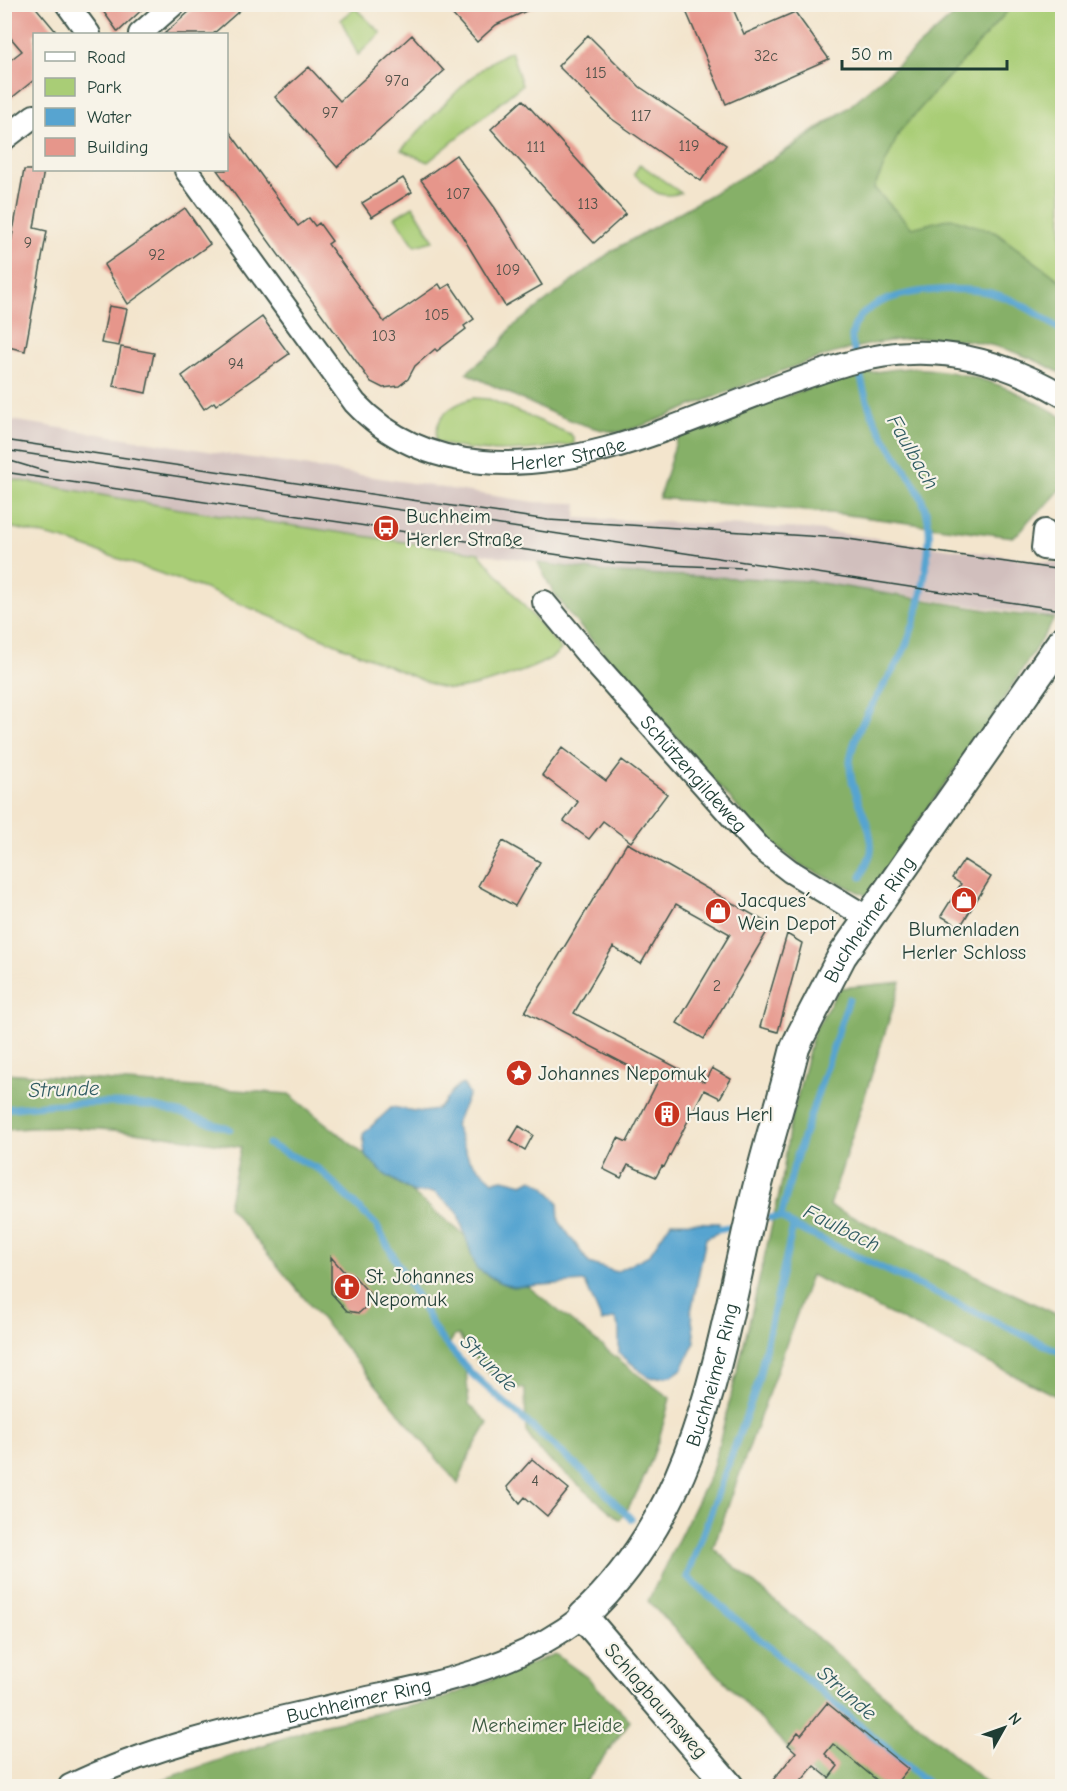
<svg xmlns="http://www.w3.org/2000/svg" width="1067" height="1791" font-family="'Comic Neue',sans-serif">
<rect width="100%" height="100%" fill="#f7f3e8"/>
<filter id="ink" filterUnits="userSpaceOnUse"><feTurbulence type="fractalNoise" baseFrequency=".0167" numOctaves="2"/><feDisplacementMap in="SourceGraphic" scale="12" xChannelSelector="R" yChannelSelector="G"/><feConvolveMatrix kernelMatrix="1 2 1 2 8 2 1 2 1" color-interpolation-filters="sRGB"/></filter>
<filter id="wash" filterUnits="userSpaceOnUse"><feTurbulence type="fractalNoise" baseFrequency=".008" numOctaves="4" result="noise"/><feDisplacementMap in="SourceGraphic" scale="24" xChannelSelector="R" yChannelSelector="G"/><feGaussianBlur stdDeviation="1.35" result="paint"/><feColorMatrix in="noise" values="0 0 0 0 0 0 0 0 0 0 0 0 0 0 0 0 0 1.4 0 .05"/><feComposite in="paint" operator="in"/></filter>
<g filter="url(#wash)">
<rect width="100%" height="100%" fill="#f3e5cd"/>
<path fill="#d1bfbd" d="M4,419L534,502L577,503L576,518L808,529L1062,564V619L809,581L614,573L180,509L5,478Z"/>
<path fill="#a9cd76" stroke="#648555" stroke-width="1.5" d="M966,5H1062V292L957,262L770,161L849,107Z
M355,8L381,33L358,55L341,20Z
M511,51L522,85L428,162L401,150C431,120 473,67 511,51Z
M640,164L681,193C657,200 652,189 634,174Z
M413,206L433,239V241L415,246L395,217Z
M473,398L489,399L570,434L574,438V444C528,451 481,456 436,442C434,416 451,405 473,398Z
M5,478L180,509L479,553L561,649C551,666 475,688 455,689C449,690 442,687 436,686L205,589L65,540L5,526Z"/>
<path fill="#86b067" stroke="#52764e" stroke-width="1.5" d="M966,5H1013L900,131L874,188L912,228L951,218L995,232L1062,282V374C933,300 824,355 699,403C683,409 632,433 618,432C580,431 504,390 466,373L499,346L511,328L612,251L799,144L849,107Z
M911,368C968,370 1014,387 1062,417V487C1053,499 1044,508 1032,517C1024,524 1023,532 1013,537L840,514L659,498L678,435C752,410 833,372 911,368Z
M538,563L614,573L809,581L1011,614L1055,618L989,722L911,831L913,834L870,894L865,895L800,865L759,832L570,615L552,590Z
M901,982L830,1206L1062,1317V1399L811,1275L713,1548L990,1786H824L648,1601L712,1471L747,1332L782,1181L789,1129L814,1031L840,988Z
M5,1073L289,1094L633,1371L670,1398C660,1441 646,1484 620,1520L541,1453L526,1432L525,1389C491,1386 477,1359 458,1335L454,1336L448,1346L466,1371L469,1404L488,1423L469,1455L458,1484L228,1206L241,1147C161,1135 85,1122 5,1130Z
M555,1654L588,1678L630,1721L583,1786H144L322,1725L442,1699Z"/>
<path fill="#57a4d0" stroke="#3b7082" stroke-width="1.5" d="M463,1084L469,1094L455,1125L469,1159L493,1181L503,1179L523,1184L532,1179L545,1187L558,1202L559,1221L589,1263L616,1272L649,1255L671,1222L719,1223L717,1233L706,1238L691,1312L695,1342L682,1369L672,1376L649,1378L619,1353V1328L615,1318L602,1322L585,1282L513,1287L499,1282L476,1268L457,1211L434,1192L414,1193L384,1174L365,1155L363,1134L392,1107C407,1109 432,1118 443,1104C451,1094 451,1089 463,1084Z"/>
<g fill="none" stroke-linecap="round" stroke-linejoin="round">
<path stroke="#57a4d0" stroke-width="7" d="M861,877C864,869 869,860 871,852C875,821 844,788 851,755C859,717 887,685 904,650C917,621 927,573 929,540C933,491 890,457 872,414C865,398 861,379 858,362C856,354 851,343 852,336C857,287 957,285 991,293C1018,300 1040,315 1062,331
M849,999L794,1165L781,1217L793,1226L1062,1353
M4,1109C50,1104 96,1100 142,1105C172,1109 201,1120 230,1129
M268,1144L320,1170L376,1225L438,1335L473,1375L594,1481L631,1519
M770,1218L781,1217
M793,1226L757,1386L687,1577L931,1786
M718,1229L728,1227"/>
</g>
<g id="blocks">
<path fill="#e6968b" d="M4,4H33L58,34H34V80L4,104V65L22,51L4,30Z
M98,4H148L118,32Z
M198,4H247L213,34H164Z
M443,4H541L496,25L477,42Z
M683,4H731L744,34L795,12L829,59L726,104Z
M412,35L444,71L337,167L275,97L309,67L340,101Z
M588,35L640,87L726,145L701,181L612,119L558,66Z
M523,100L626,214L594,243L491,129Z
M226,127L298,226L309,218L315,226L319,223L332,241L328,244L384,322L439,284L442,289L450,284L474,319L464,326L466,329L437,351L435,349L415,366L408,379L399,386L383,388L371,382L217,170H226Z
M456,155L495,208L542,285L505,306L461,234L421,180Z
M24,170H44L34,228L47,231L25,351L4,346V282Z
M403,178L412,192L372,217L362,203Z
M185,208L210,244L128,304L104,265Z
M109,306L127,309L119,346L101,343Z
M262,317L289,354L216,405L214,402L204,409L182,376Z
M121,347L154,353L146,393L113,386Z
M562,748L606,781L622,760L667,794L631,842L603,821L589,839L564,821L578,802L542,775Z
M503,841L540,862L515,906L478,886Z
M627,843L771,925L704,1039L677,1023L730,934L676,904L641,964L613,947L574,1013L704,1082L712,1068L731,1079L720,1098L704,1090L664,1167L662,1166L656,1177L628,1165L621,1178L603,1169L618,1138L627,1142L658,1081L525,1012Z
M964,860L991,877L960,927L941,916L961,884L952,878Z
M787,934L802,943L778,1032L760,1027Z
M519,1126L533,1135L525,1150L510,1141Z
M331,1257L345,1273L352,1274L369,1293L368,1305L359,1313L347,1311L331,1293Z
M532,1459L569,1489L547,1516L525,1497L520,1503L507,1487Z
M827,1703L908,1769L894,1786H884L833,1744L825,1754L838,1766L829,1778L814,1766L797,1786H768L796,1752L788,1745L798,1732L801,1735Z"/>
</g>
</g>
<g filter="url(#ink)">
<use href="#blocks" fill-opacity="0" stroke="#3f564b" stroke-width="1.5"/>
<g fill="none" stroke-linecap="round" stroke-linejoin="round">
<defs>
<g id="minor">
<path d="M67,4L89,34"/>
<path d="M140,34L174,4"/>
<path d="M4,139L34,116"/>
<path id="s1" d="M186,170L355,403C389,439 433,458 483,462C595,471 694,415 797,380C834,367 871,354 911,353C966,351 1016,368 1062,395"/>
<path d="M1045,531L1043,548L1062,550"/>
<path id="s2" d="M544,602L594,662L759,847L790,871L868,918"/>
<path id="s3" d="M70,1786C158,1743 254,1724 350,1702C435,1683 512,1671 583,1616"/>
</g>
<g id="major">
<path id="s4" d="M729,1786L583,1616C700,1507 718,1354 753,1205C765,1152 782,1101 795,1048L801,1035L842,956L1062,641"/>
</g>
</defs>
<use href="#minor" stroke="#3f564b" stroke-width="26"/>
<use href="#major" stroke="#3f564b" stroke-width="32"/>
<use href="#minor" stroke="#fff" stroke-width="22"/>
<use href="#major" stroke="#fff" stroke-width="28"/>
<path stroke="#1f3d34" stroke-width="1.5" d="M4,440L548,520L841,538L1062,570
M4,450L1062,610
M4,459L47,472
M4,472L614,563L744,568"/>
</g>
</g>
<defs>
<symbol id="bus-disc" viewBox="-11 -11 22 22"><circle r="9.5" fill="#c8321e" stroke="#f7f3e8"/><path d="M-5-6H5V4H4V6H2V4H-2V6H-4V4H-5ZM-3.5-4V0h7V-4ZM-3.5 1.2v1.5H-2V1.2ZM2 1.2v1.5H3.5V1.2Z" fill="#fff"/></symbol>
<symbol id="shop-disc" viewBox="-11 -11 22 22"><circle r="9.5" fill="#c8321e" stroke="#f7f3e8"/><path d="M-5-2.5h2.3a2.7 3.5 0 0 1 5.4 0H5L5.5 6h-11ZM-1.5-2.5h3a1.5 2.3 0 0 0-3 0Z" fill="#fff"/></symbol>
<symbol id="sight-disc" viewBox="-11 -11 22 22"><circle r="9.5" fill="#c8321e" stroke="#f7f3e8"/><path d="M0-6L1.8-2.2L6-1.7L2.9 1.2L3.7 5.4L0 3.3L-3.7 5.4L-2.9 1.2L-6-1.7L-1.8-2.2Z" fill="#fff"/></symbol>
<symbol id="building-disc" viewBox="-11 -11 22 22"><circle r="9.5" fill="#c8321e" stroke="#f7f3e8"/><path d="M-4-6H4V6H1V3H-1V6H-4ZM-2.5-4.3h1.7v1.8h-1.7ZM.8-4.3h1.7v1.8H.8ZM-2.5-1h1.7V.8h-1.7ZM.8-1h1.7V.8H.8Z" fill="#fff"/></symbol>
<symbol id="church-disc" viewBox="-11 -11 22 22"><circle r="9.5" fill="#c8321e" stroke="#f7f3e8"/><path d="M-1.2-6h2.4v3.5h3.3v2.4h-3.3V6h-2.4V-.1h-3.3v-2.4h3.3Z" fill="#fff"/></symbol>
</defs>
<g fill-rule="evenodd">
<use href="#bus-disc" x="371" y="513" width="30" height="30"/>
<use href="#shop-disc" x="949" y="885" width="30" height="30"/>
<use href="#shop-disc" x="703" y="896" width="30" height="30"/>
<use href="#sight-disc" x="504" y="1058" width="30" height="30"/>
<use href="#building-disc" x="652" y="1099" width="30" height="30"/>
<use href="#church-disc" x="332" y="1272" width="30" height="30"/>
</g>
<g text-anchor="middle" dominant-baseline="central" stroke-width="4.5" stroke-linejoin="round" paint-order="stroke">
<g font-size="16" fill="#51534a">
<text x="766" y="56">32c</text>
<text x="596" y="73">115</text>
<text x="397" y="81">97a</text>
<text x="330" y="113">97</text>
<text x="641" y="116">117</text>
<text x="689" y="146">119</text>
<text x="536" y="147">111</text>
<text x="458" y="194">107</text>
<text x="588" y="204">113</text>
<text x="28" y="243">9</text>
<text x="157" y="255">92</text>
<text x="508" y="270">109</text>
<text x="437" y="315">105</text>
<text x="384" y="336">103</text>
<text x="236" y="364">94</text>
<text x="717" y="986">2</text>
<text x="535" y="1481">4</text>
</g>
<g font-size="20" fill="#1f3d34" stroke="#f7f3e8">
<text stroke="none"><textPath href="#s1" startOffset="518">Herler Straße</textPath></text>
<text stroke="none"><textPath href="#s2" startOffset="228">Schützengildeweg</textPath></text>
<text stroke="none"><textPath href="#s4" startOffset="988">Buchheimer Ring</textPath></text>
<text stroke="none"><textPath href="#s4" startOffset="502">Buchheimer Ring</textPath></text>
<text stroke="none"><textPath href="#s3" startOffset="302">Buchheimer Ring</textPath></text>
<text transform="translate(656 1701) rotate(49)">Schlagbaumsweg</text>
</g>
<g font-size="20" fill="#1f3d34" stroke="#f7f3e8" text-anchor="start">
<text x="406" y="516">Buchheim<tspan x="406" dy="23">Herler Straße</tspan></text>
<text x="738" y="900">Jacques´<tspan x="738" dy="23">Wein Depot</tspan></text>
<text x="964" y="929" text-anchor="middle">Blumenladen<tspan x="964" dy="23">Herler Schloss</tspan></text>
<text x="538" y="1073">Johannes Nepomuk</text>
<text x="686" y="1114">Haus Herl</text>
<text x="366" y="1276">St. Johannes<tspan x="366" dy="23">Nepomuk</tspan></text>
</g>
<g font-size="20" fill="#3b5a41" stroke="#f7f3e8">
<text x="547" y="1725">Merheimer Heide</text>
</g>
<g font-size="21" font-style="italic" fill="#305c63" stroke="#f7f3e8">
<text transform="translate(913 452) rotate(60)">Faulbach</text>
<text transform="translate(64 1089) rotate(-2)">Strunde</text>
<text transform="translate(842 1228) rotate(26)">Faulbach</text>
<text transform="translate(489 1363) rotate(45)">Strunde</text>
<text transform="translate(847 1693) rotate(41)">Strunde</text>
</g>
</g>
<rect width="1067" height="1791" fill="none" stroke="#f7f3e8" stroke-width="24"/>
<rect x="33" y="33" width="195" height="138" fill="#f7f3e8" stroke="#a1aaa0" stroke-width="1.5"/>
<rect x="45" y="52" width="30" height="9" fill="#ffffff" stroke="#a1aaa0" stroke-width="1.5"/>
<text x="87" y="63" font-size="18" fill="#1f3d34">Road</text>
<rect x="45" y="78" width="30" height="18" fill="#a9cd76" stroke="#a1aaa0" stroke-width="1.5"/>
<text x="87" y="93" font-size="18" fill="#1f3d34">Park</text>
<rect x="45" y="108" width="30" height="18" fill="#57a4d0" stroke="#a1aaa0" stroke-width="1.5"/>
<text x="87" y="123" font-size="18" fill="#1f3d34">Water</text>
<rect x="45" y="138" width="30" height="18" fill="#e6968b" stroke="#a1aaa0" stroke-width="1.5"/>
<text x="87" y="153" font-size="18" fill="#1f3d34">Building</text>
<g transform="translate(1004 1728) rotate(50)" stroke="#f7f3e8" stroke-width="4.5" paint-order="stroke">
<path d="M0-4.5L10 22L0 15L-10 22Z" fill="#1f3d34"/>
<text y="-9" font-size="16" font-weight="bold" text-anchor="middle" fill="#1f3d34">N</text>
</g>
<path d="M842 60v9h165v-9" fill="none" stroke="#1f3d34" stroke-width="3"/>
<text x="851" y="60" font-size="18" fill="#1f3d34" stroke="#f7f3e8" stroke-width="4.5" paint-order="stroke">50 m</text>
</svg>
